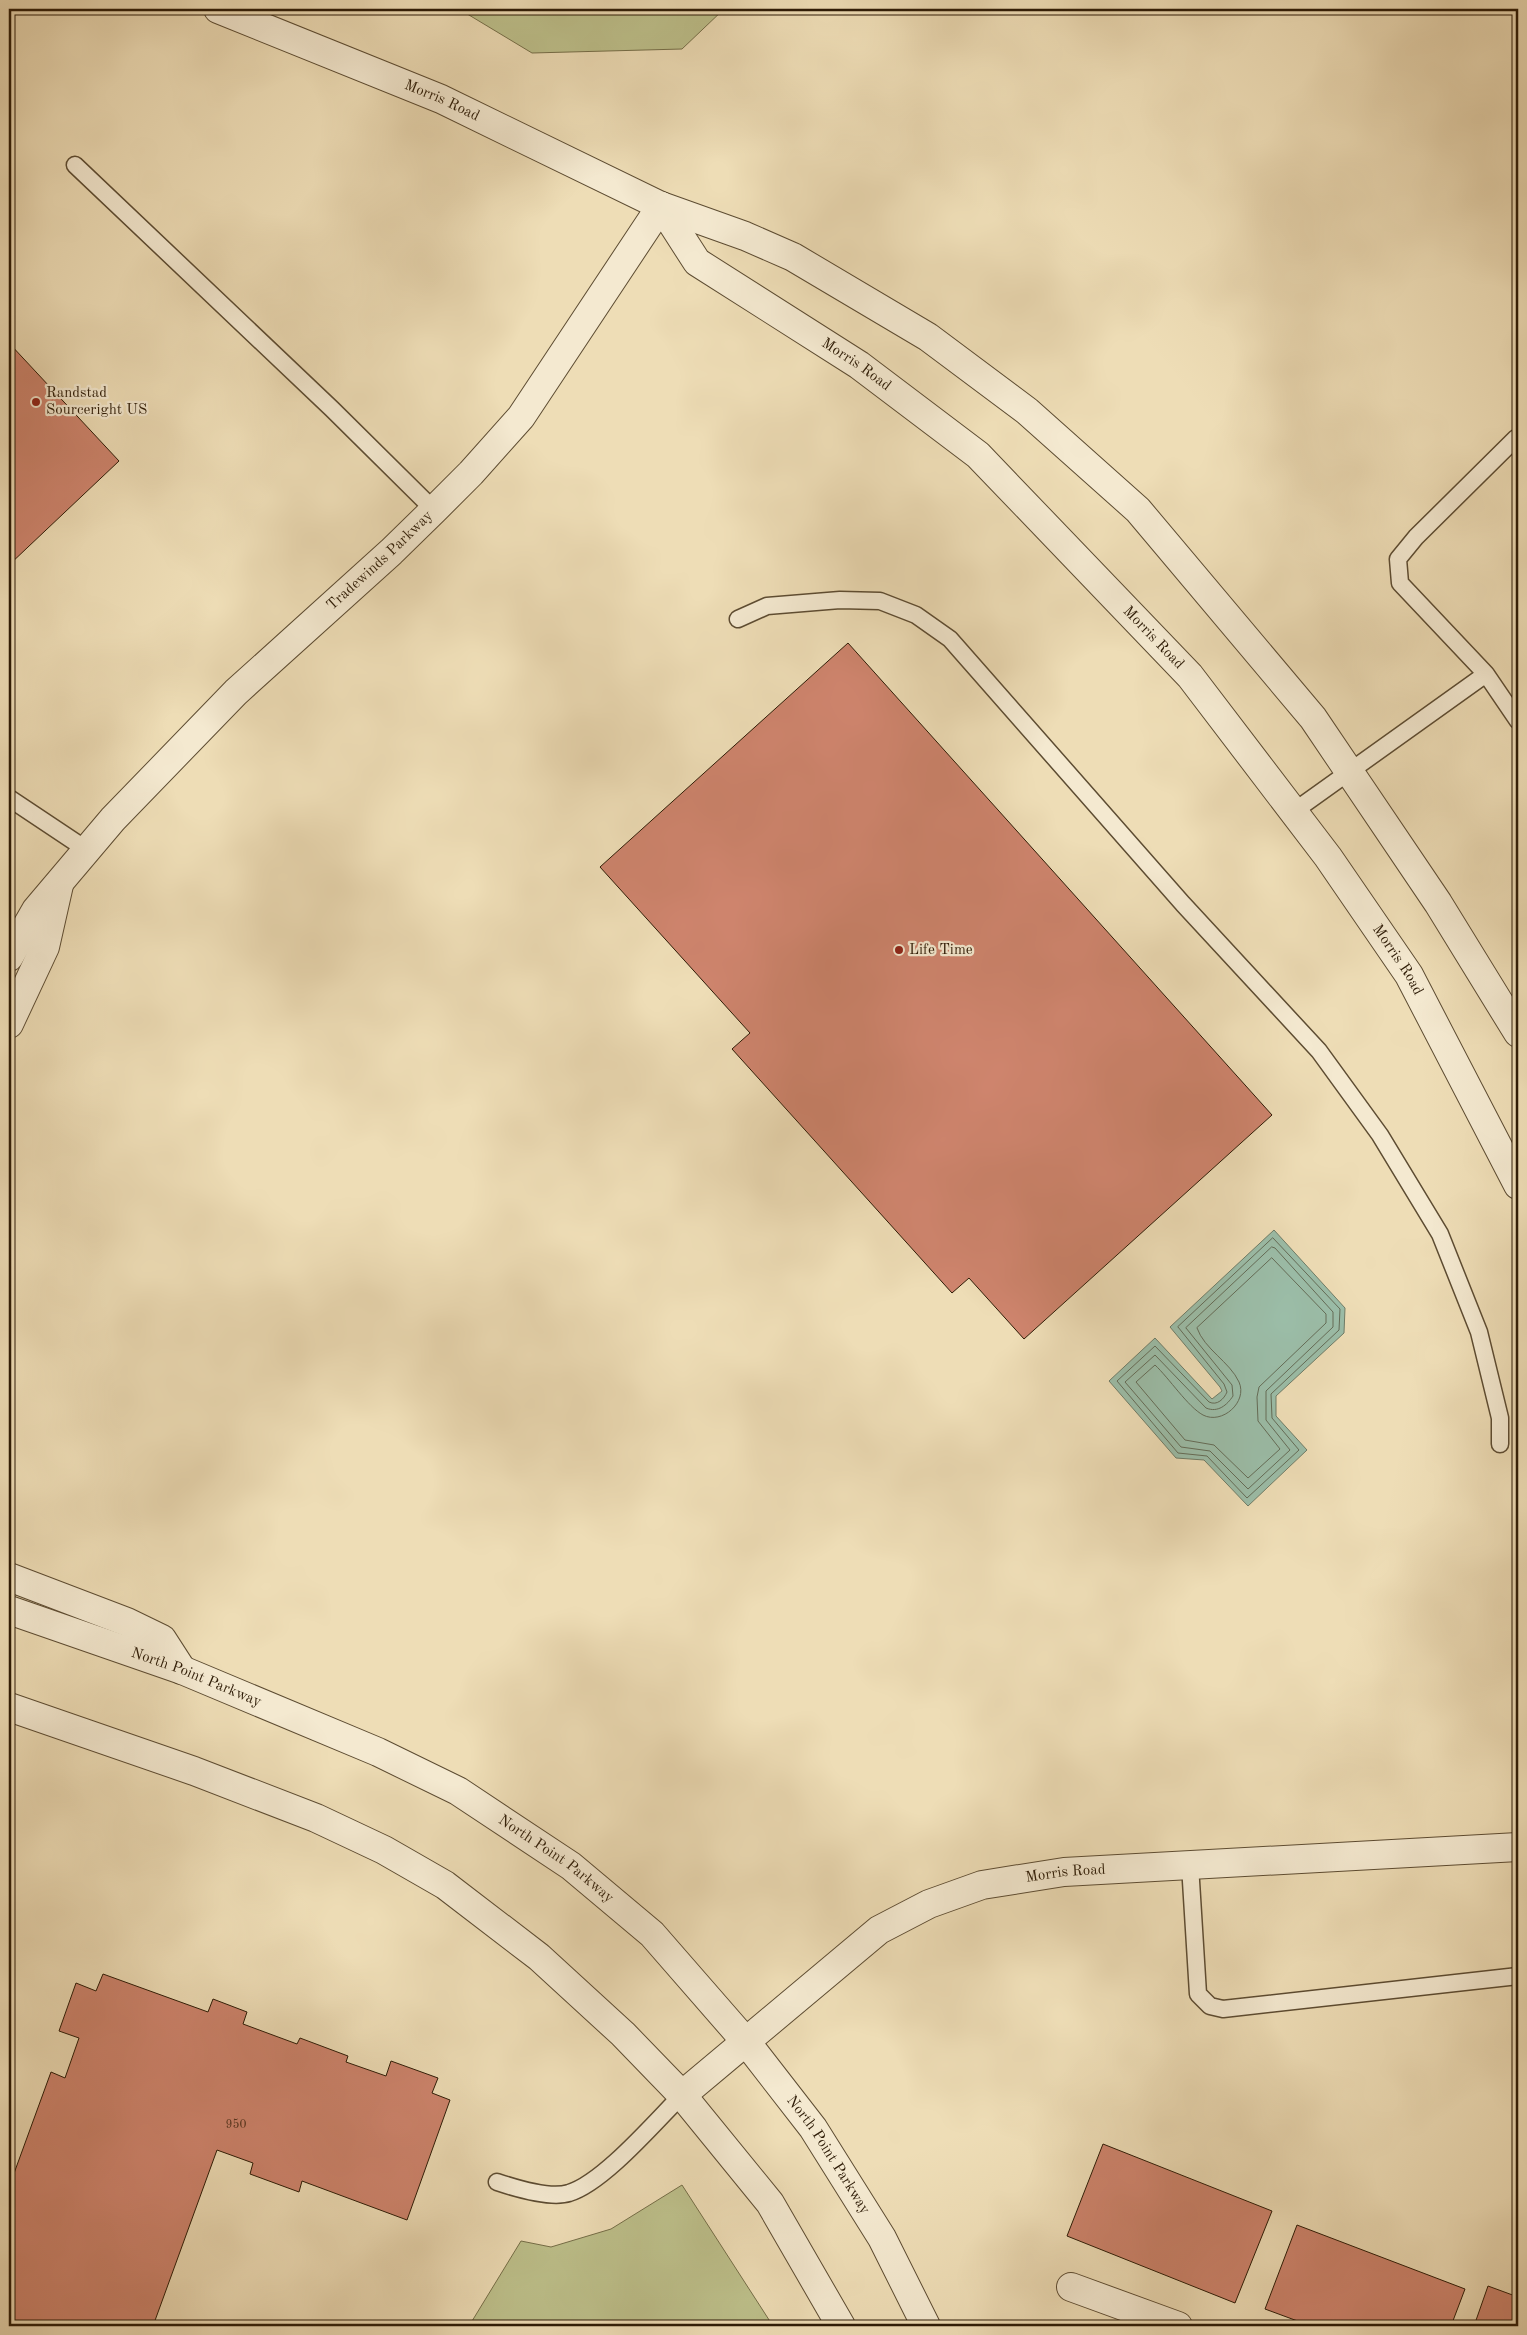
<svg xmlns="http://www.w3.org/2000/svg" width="1527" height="2335" font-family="'Old Standard TT',serif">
<rect width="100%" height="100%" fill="#eeddb6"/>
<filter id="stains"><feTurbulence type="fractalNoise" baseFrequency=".004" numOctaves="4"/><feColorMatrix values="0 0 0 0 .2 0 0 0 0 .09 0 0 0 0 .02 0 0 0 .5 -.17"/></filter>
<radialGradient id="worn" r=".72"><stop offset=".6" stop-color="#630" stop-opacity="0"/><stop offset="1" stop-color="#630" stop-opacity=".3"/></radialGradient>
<path fill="#bdc08b" stroke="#756e48" d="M459,9H724L682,49L532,53Z
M682,2185L773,2326H469L521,2241L551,2247L611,2229Z"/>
<path fill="#9bbda8" stroke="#6f7c67" d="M1274,1230L1345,1308L1344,1333L1276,1396V1416L1307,1450L1248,1506L1204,1460L1176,1458L1109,1381L1155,1338L1212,1399L1222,1391L1220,1387L1170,1327Z"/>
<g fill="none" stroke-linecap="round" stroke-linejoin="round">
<path stroke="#646c57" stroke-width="1" d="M1273,1238L1340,1309L1339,1330L1271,1394L1272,1418L1299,1450L1247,1498L1207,1456L1178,1453L1117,1381L1155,1346L1209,1402C1217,1406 1224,1399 1227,1392L1224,1384L1178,1327Z
M1272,1247L1275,1248L1333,1312V1327L1266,1391V1420L1290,1450L1248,1489L1210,1451L1181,1447L1125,1382L1155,1355L1206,1408C1218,1413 1227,1405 1233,1396L1232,1385L1186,1328Z
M1272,1258L1326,1314V1323L1259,1387L1257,1397L1258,1421L1280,1449L1248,1478L1214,1445L1185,1440L1136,1382L1155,1365C1169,1378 1188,1407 1203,1415C1222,1425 1248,1402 1239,1382C1230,1362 1204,1349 1197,1328Z"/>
</g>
<path fill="#ce846d" stroke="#2d1b06" d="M9,343L119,461L9,565Z
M848,643L1272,1115L1024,1339L969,1278L952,1293L732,1049L750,1033L600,867Z
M103,1974L208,2012L213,1999L247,2012L243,2024L297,2044L300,2038L348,2056L346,2062L386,2076L391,2061L438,2078L432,2093L450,2100L407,2220L302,2181L299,2192L250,2174L253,2163L217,2150L153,2326H9V2187L51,2072L65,2078L79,2038L59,2031L76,1983L96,1991Z
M1103,2144L1272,2211L1235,2303L1067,2236Z
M1297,2225L1465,2289L1451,2326H1311L1265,2309Z
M1488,2286L1518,2297V2326H1474Z"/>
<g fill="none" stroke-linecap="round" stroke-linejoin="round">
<defs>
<path id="service" d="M75,165L332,409L434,510
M738,619L767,606L840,600L880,601L916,615L950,639L1183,904L1319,1051L1380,1135L1440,1234L1479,1332L1500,1418V1444
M1486,674L1400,583L1398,559L1416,537L1516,438H1518
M9,798L87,850
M1293,812L1486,674L1518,721
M1190,1865L1198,1994L1210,2006L1223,2009L1518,1976
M497,2182C515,2188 551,2199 569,2193C603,2183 655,2122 682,2095"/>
<g id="minor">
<path id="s1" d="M218,9L441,99L661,206L745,236L793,257L928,337L1027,411L1138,510L1313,718L1438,903L1518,1033"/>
<path id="s2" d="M661,206L697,262L859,365L978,455L1190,676L1328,857L1409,975L1518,1185"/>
<path id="s3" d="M9,957L36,910L113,819L236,692L391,552L434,510L471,473L521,417L661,206"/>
<path d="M9,1024L45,947L59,885"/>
<path d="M9,1577L127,1622L162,1639L182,1670"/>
<path id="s4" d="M682,2095L879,1930L929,1904L982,1885L1064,1872L1518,1847"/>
<path d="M1071,2287L1178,2326"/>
</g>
<g id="tertiary">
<path id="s5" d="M9,1610L182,1670L378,1752L458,1791L571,1866L652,1934L747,2043L813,2128L882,2238L926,2326"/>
<path d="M9,1707L194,1771L316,1818L384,1850L445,1885L539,1957L623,2034L682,2095L770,2203L841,2326"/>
</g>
</defs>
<use href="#service" stroke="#5d4c32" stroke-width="19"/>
<use href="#minor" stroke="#5d4c32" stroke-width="30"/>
<use href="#tertiary" stroke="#5d4c32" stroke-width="30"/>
<use href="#service" stroke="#f4e9d0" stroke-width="16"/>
<use href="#minor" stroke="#f4e9d0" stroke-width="28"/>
<use href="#tertiary" stroke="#f4e9d0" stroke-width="28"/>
</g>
<g fill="#8f2418" stroke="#f4e9d0" stroke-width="2">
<circle cx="36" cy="402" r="5"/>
<circle cx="899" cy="950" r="5"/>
</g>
<g text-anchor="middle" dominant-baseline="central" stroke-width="4.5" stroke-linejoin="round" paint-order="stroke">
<g font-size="12" fill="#553520">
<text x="236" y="2125">950</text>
</g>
<g font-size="15" fill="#2d1b06" stroke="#f4e9d0">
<text stroke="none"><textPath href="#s1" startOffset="242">Morris Road</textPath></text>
<text stroke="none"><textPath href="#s2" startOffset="256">Morris Road</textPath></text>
<text stroke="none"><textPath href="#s3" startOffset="545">Tradewinds Parkway</textPath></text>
<text stroke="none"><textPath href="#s2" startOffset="661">Morris Road</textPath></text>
<text stroke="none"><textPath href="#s2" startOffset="1066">Morris Road</textPath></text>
<text stroke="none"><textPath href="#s5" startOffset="199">North Point Parkway</textPath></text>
<text stroke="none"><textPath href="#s5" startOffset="604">North Point Parkway</textPath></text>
<text stroke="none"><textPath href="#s4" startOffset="454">Morris Road</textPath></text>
<text stroke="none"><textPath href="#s5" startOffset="1009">North Point Parkway</textPath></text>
</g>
<g font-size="15" fill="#2d1b06" stroke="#f4e9d0" text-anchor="start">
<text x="46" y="393">Randstad<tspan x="46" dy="17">Sourceright US</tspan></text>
<text x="909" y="950">Life Time</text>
</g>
</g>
<rect width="1527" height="2335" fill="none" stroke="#eeddb6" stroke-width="30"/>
<rect x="10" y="10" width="1507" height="2315" fill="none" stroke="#2d1b06" stroke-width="2.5"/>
<rect x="15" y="15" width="1497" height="2305" fill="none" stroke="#2d1b06"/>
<rect width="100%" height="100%" filter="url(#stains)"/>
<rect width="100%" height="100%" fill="url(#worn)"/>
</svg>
